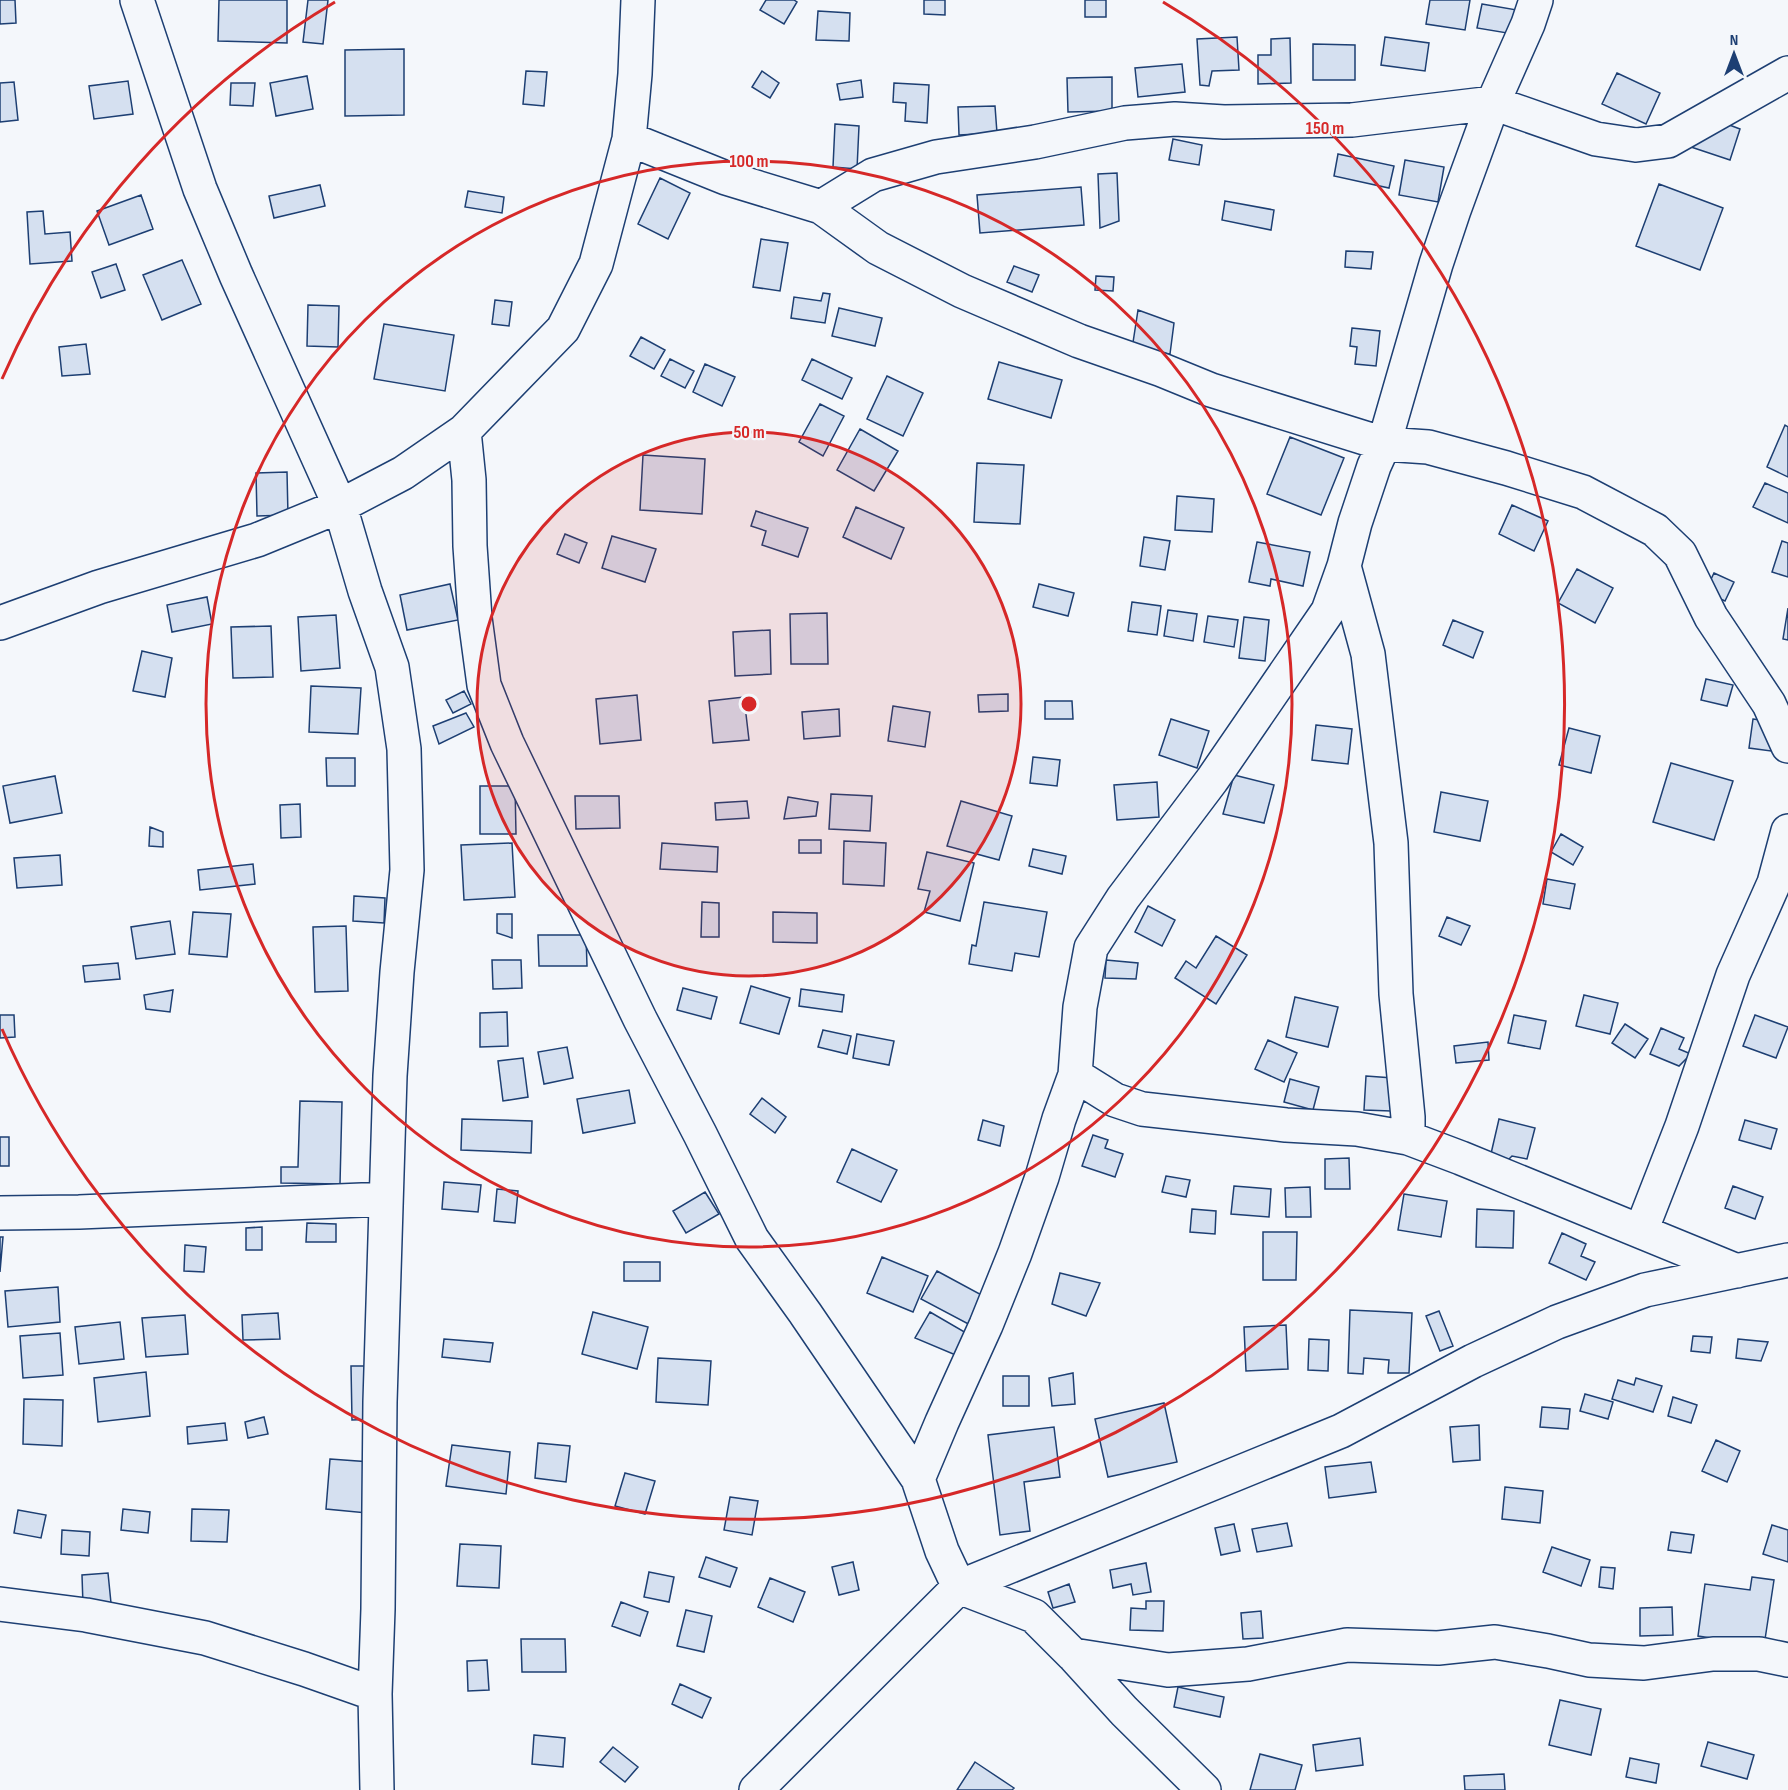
<svg xmlns="http://www.w3.org/2000/svg" width="1788" height="1790" font-family="'Sofia Sans Condensed',sans-serif">
<rect width="100%" height="100%" fill="#f4f7fb"/>
<path fill="#d5e0f0" stroke="#1d3f73" stroke-width="1.5" d="M0,0H15L16,23L0,24Z
M219,0H287V43L218,41Z
M308,0H328L323,44L303,42Z
M766,0H794L797,2L784,24L760,10Z
M924,0H945V15L924,14Z
M1085,0H1106V17H1085Z
M1430,0H1470L1465,30L1426,24Z
M1482,4L1517,10L1513,34L1477,28Z
M818,11L850,13L849,41L816,40Z
M1237,37L1239,70L1212,71L1209,86L1200,85L1197,39Z
M1385,37L1429,43L1425,71L1381,65Z
M1290,38L1291,83L1258,84V55H1271V39Z
M1313,44L1355,45V80H1313Z
M404,49V115L345,116V50Z
M1182,64L1185,92L1138,97L1135,68Z
M526,71L547,72L544,106L523,104Z
M762,71L779,83L770,98L752,87Z
M1617,73L1660,93L1646,124L1602,104Z
M307,76L313,109L276,116L270,83Z
M1112,77V111L1068,112L1067,78Z
M861,80L863,97L840,100L837,84Z
M128,81L133,114L94,119L89,86Z
M14,82L18,120L0,122V83Z
M231,83H255L253,106L230,105Z
M894,83L929,85L927,123L905,121L906,103L893,102Z
M995,106L997,133L959,135L958,107Z
M1703,115L1740,129L1730,160L1691,147Z
M835,124L859,126L857,169L833,167Z
M1173,139L1202,145L1199,165L1169,160Z
M1338,154L1394,166L1389,188L1334,176Z
M1405,160L1444,167L1438,202L1399,195Z
M1117,173L1119,221L1100,228L1098,174Z
M660,178L690,193L668,239L638,224Z
M1659,184L1723,208L1700,270L1636,246Z
M320,185L325,206L274,218L269,196Z
M1081,187L1084,225L980,233L977,195Z
M468,191L504,197L502,213L465,207Z
M141,195L153,229L109,245L97,211Z
M1225,201L1274,210L1271,230L1222,220Z
M43,211L45,234L70,232L72,261L30,264L27,212Z
M761,239L788,243L780,291L753,287Z
M1346,251L1373,252L1371,269L1345,267Z
M182,260L201,304L162,320L143,275Z
M116,264L125,290L101,298L92,272Z
M1014,266L1039,275L1032,292L1007,282Z
M1096,276L1114,277L1113,291L1095,290Z
M823,293L830,294L825,323L791,318L794,297L821,301Z
M495,300L512,302L509,326L492,324Z
M308,305L339,306L338,347L307,346Z
M839,308L882,318L875,346L832,336Z
M1138,310L1174,323L1170,354L1132,349Z
M384,324L454,335L445,391L374,379Z
M1352,328L1380,331L1376,366L1355,364L1357,347L1350,346Z
M641,337L665,350L654,369L630,356Z
M86,344L90,374L62,376L59,347Z
M670,359L694,371L685,388L661,376Z
M812,359L852,378L842,399L802,380Z
M999,362L1062,380L1051,418L988,399Z
M705,364L735,377L722,406L693,392Z
M887,376L923,393L903,436L867,419Z
M820,404L844,416L823,456L799,442Z
M1785,425L1788,427V477L1767,467Z
M860,429L898,451L874,491L837,470Z
M1290,437L1344,458L1321,515L1267,494Z
M643,455L705,459L702,514L640,510Z
M977,463L1024,465L1020,524L974,522Z
M287,472L288,515L257,516L256,473Z
M1765,483L1788,493V523L1753,507Z
M1177,496L1214,499L1212,532L1175,530Z
M1512,505L1548,521L1534,551L1499,534Z
M856,507L904,528L891,559L843,537Z
M756,511L808,528L798,557L762,545L766,531L751,526Z
M565,534L587,543L579,563L557,554Z
M612,536L656,549L645,582L602,568Z
M1144,537L1170,541L1165,570L1140,566Z
M1782,541L1788,543V577L1772,572Z
M1257,542L1310,552L1303,586L1271,579L1270,586L1249,582Z
M1577,569L1613,588L1595,623L1558,603Z
M1714,573L1734,582L1725,601L1705,592Z
M450,584L458,620L407,630L400,595Z
M1039,584L1074,593L1068,616L1033,607Z
M207,597L212,624L172,632L167,605Z
M1132,602L1161,606L1157,635L1128,631Z
M1788,608V640L1783,639Z
M1168,610L1197,614L1193,641L1164,636Z
M827,613L828,664H791L790,614Z
M336,615L340,668L301,671L298,617Z
M1208,616L1238,620L1234,647L1204,642Z
M1244,617L1269,620L1265,661L1239,658Z
M1453,620L1483,632L1473,658L1443,645Z
M271,626L273,677L233,678L231,627Z
M770,630L771,674L735,676L733,632Z
M142,651L172,658L165,697L133,691Z
M1706,679L1733,685L1727,706L1701,700Z
M311,686L361,688L358,734L309,732Z
M464,691L471,704L453,713L446,700Z
M1008,694V711L979,712L978,695Z
M637,695L641,740L600,744L596,699Z
M744,697L749,740L713,743L709,701Z
M1045,701H1072L1073,719H1045Z
M893,706L930,712L925,747L888,741Z
M839,709L840,736L804,739L802,712Z
M466,713L474,727L439,744L433,726Z
M1171,719L1209,731L1197,768L1159,755Z
M1753,719L1775,722L1771,751L1749,748Z
M1316,725L1352,729L1348,764L1312,760Z
M1569,728L1600,736L1591,773L1559,765Z
M1033,757L1060,760L1057,786L1030,783Z
M326,758H355V786H327Z
M1671,763L1733,781L1714,840L1653,822Z
M1234,775L1274,785L1264,823L1223,814Z
M55,776L62,813L10,823L3,786Z
M1157,782L1159,817L1117,820L1114,785Z
M480,786H515L516,834H480Z
M1441,792L1488,801L1480,841L1434,832Z
M831,794L872,796L870,831L829,829Z
M575,796H619L620,828L576,829Z
M788,797L818,802L816,816L784,819Z
M747,801L749,818L716,820L715,803Z
M961,801L1012,816L999,860L947,846Z
M300,804L301,837L281,838L280,805Z
M150,827L163,832V847L149,846Z
M1561,834L1583,847L1573,865L1551,852Z
M799,840H821V853H799Z
M844,841L886,843L884,886L843,884Z
M512,843L515,897L464,900L461,845Z
M662,843L718,847L717,872L660,869Z
M1033,849L1066,856L1062,874L1029,866Z
M927,852L974,863L960,921L924,912L930,891L918,889Z
M60,855L62,885L17,888L14,858Z
M253,864L255,884L200,890L198,870Z
M1547,879L1575,884L1570,909L1543,904Z
M354,896L385,898L384,923L353,921Z
M702,902L719,903V937H701Z
M984,902L1047,912L1039,957L1015,953L1012,971L969,964L972,945L976,946Z
M1148,906L1175,920L1162,946L1135,932Z
M193,912L231,914L227,957L189,954Z
M773,912L817,913V943L773,942Z
M497,914H512V938L497,933Z
M1447,917L1470,926L1461,945L1439,936Z
M170,921L175,954L136,959L131,927Z
M346,926L348,991L315,992L313,927Z
M538,935H586L587,966H539Z
M1216,936L1247,955L1216,1004L1175,978L1186,961L1196,968Z
M492,960H521L522,988L493,989Z
M1106,960L1138,963L1136,979L1105,978Z
M118,963L120,979L85,982L83,966Z
M751,986L790,998L779,1034L740,1023Z
M683,988L717,997L711,1019L677,1010Z
M801,989L844,995L842,1012L799,1006Z
M173,990L170,1012L146,1009L144,995Z
M1584,995L1618,1003L1610,1034L1576,1026Z
M1295,997L1338,1007L1328,1047L1286,1037Z
M507,1012L508,1046L480,1047V1013Z
M0,1015H14L15,1037L0,1038Z
M1514,1015L1546,1021L1540,1049L1508,1043Z
M1755,1015L1788,1027L1776,1058L1743,1046Z
M1625,1024L1648,1039L1635,1058L1612,1043Z
M1661,1028L1684,1038L1679,1049L1691,1054L1679,1066L1650,1054Z
M823,1030L851,1036L847,1054L818,1047Z
M857,1034L894,1041L889,1065L853,1058Z
M1268,1040L1297,1053L1284,1082L1255,1069Z
M1488,1042L1489,1060L1456,1063L1454,1046Z
M567,1047L573,1078L544,1084L538,1052Z
M523,1058L528,1097L503,1101L498,1061Z
M1366,1076L1393,1078L1391,1111L1364,1110Z
M1290,1079L1319,1087L1313,1110L1284,1102Z
M629,1090L635,1123L583,1133L577,1099Z
M762,1098L786,1117L775,1133L750,1114Z
M300,1101L342,1102L340,1184L281,1183V1167H298Z
M462,1119L532,1121L531,1153L461,1150Z
M1499,1119L1535,1128L1527,1159L1512,1156L1506,1162L1490,1158Z
M983,1120L1004,1126L1000,1146L978,1140Z
M1745,1120L1777,1129L1771,1149L1739,1140Z
M1093,1135L1108,1140L1105,1148L1123,1154L1115,1177L1082,1166Z
M0,1137H9V1166H0Z
M852,1149L897,1170L881,1202L837,1182Z
M1349,1158L1350,1189H1325V1159Z
M1166,1176L1190,1180L1186,1197L1162,1192Z
M444,1182L481,1185L478,1212L442,1209Z
M1234,1186L1271,1189L1269,1217L1231,1214Z
M1733,1186L1763,1197L1755,1219L1725,1208Z
M1310,1187L1311,1217H1286L1285,1188Z
M497,1189L518,1191L515,1223L494,1221Z
M705,1192L719,1214L686,1233L673,1211Z
M1404,1194L1447,1201L1441,1237L1398,1230Z
M1192,1209L1216,1211L1215,1234L1190,1232Z
M1477,1209L1514,1211L1513,1248L1476,1247Z
M307,1223L336,1224V1242H306Z
M262,1227V1250H246V1228Z
M1263,1232H1297L1296,1280H1263Z
M1562,1233L1586,1244L1581,1256L1595,1262L1586,1280L1549,1263Z
M0,1237H3L0,1272Z
M185,1245L206,1247L204,1272L184,1271Z
M882,1257L928,1276L913,1312L867,1293Z
M624,1262H660V1281H624Z
M937,1271L989,1299L974,1327L921,1299Z
M1060,1273L1100,1283L1086,1316L1052,1304Z
M58,1287L60,1322L8,1327L5,1291Z
M1350,1310L1412,1313L1409,1373H1388L1389,1360L1364,1358L1363,1374L1348,1373Z
M1439,1311L1453,1346L1440,1351L1426,1316Z
M593,1312L648,1327L637,1369L582,1354Z
M930,1312L968,1334L958,1356L915,1338Z
M278,1313L280,1339L243,1340L242,1315Z
M185,1315L188,1354L146,1357L142,1318Z
M120,1322L124,1359L79,1364L75,1327Z
M1286,1325L1288,1369L1246,1371L1244,1327Z
M60,1333L63,1375L23,1378L20,1336Z
M1693,1336L1712,1337L1710,1353L1691,1351Z
M444,1339L493,1343L490,1362L442,1357Z
M1309,1339L1329,1340L1328,1371L1308,1370Z
M1738,1339L1768,1342L1761,1361L1736,1358Z
M658,1358L711,1361L708,1405L656,1402Z
M351,1366H378L379,1419L352,1420Z
M146,1372L150,1416L98,1422L94,1378Z
M1073,1373L1075,1404L1052,1406L1049,1378Z
M1003,1376H1029V1406H1003Z
M1636,1378L1662,1386L1653,1412L1612,1399L1618,1380L1634,1385Z
M1585,1394L1613,1402L1608,1419L1580,1411Z
M1673,1397L1697,1405L1691,1423L1668,1416Z
M24,1399L63,1400L62,1446L23,1444Z
M1164,1403L1177,1462L1108,1477L1095,1419Z
M1542,1407L1570,1409L1568,1429L1540,1427Z
M264,1417L268,1434L248,1438L245,1422Z
M225,1423L227,1440L188,1444L187,1427Z
M1479,1425L1480,1460L1453,1462L1450,1427Z
M1054,1427L1060,1477L1024,1482L1030,1531L1000,1535L988,1435Z
M1716,1440L1740,1451L1727,1482L1702,1471Z
M538,1443L570,1446L566,1482L535,1478Z
M452,1445L510,1452L506,1494L446,1486Z
M330,1459L371,1462L367,1513L326,1509Z
M1371,1462L1376,1492L1329,1498L1325,1467Z
M625,1473L655,1481L645,1514L615,1506Z
M1505,1487L1543,1491L1540,1523L1502,1519Z
M730,1497L758,1501L752,1535L724,1530Z
M123,1509L150,1512L148,1533L121,1530Z
M192,1509L229,1510L227,1542L191,1541Z
M18,1510L46,1515L41,1538L14,1533Z
M1287,1523L1292,1546L1257,1552L1252,1529Z
M1234,1524L1240,1551L1221,1555L1215,1528Z
M1772,1525L1788,1530V1562L1763,1554Z
M62,1530L90,1532L89,1556L61,1554Z
M1671,1532L1694,1535L1691,1553L1668,1550Z
M460,1544L501,1546L499,1588L457,1586Z
M1552,1547L1590,1560L1581,1586L1543,1572Z
M706,1557L737,1568L730,1587L699,1577Z
M853,1562L859,1590L839,1595L832,1567Z
M1146,1563L1151,1592L1133,1595L1131,1584L1113,1588L1110,1570Z
M1601,1567L1615,1568L1613,1589L1599,1587Z
M649,1572L674,1577L669,1602L644,1597Z
M108,1573L111,1603L83,1605L82,1575Z
M1752,1577L1774,1580L1764,1646L1698,1636L1705,1584L1750,1590Z
M770,1578L805,1592L793,1622L758,1607Z
M1069,1584L1075,1602L1053,1608L1048,1592Z
M1146,1601H1164L1163,1631L1130,1630L1131,1608L1146,1609Z
M621,1602L648,1612L640,1636L612,1626Z
M1672,1607L1673,1635L1640,1636V1608Z
M686,1610L712,1616L704,1652L677,1646Z
M1261,1611L1263,1638L1243,1639L1241,1613Z
M521,1639H565L566,1672H522Z
M487,1660L489,1690L468,1691L467,1661Z
M680,1684L711,1698L702,1718L672,1704Z
M1178,1687L1224,1697L1220,1717L1174,1707Z
M1560,1700L1601,1709L1591,1755L1549,1745Z
M534,1735L565,1738L563,1767L532,1764Z
M1360,1738L1363,1765L1316,1771L1313,1745Z
M1708,1742L1754,1755L1747,1779L1701,1766Z
M613,1747L638,1767L625,1782L600,1762Z
M1260,1754L1302,1765L1295,1790H1250Z
M1630,1758L1659,1764L1656,1783L1626,1777Z
M975,1762L1014,1788L1012,1790H957Z
M1504,1774L1505,1790H1465L1464,1776Z"/>
<g fill="none" stroke-linecap="round" stroke-linejoin="round">
<defs>
<path id="minor" d="M137,0L200,189L236,275L340,506L365,591L392,667L404,749L407,870L397,972L390,1076L380,1402L378,1609L375,1694L377,1790
M629,139L726,178L821,207L878,248L962,291L1079,341L1162,370L1211,390L1384,444L1428,447L1506,468L1583,492L1655,530L1680,554L1711,617L1769,704L1788,746
M821,207L873,175L936,157L1035,142L1125,123L1175,119L1224,122L1352,120L1493,103L1596,139L1636,145L1668,141L1788,73
M464,431L469,480L470,546L475,618L484,685L507,743L640,1019L700,1134L752,1239L805,1313L918,1479L942,1551L959,1587L1034,1616L1073,1655L1124,1711L1204,1790
M1344,566L1368,654L1391,843L1396,994L1408,1117V1138
M0,623L99,587L257,540L340,506L403,473L464,431L563,329L596,264L629,139L635,74L638,0
M1075,1075L1115,1100L1142,1109L1286,1125L1357,1129L1408,1138L1461,1158L1737,1271
M0,1213L79,1212L386,1199
M1641,1231L1682,1126L1733,975L1774,883L1788,831
M918,1479L942,1422L986,1325L1015,1253L1042,1177L1059,1119L1075,1075L1080,1007L1091,948L1123,898L1212,780L1328,611L1344,566L1355,523L1374,466L1384,444L1436,264L1454,210L1493,103L1528,24L1536,0
M0,1604L86,1615L205,1638L304,1669L375,1694
M1073,1655L1168,1670L1248,1664L1347,1645L1438,1648L1495,1642L1548,1651L1589,1660L1644,1663L1713,1654H1759L1788,1660
M756,1790L959,1587L1341,1431L1473,1361L1557,1322L1645,1290L1788,1260"/>
</defs>
<use href="#minor" stroke="#1d3f73" stroke-width="36"/>
<use href="#minor" stroke="#f4f7fb" stroke-width="33"/>
</g>
<circle cx="749" cy="704" r="272" fill="#d62828" fill-opacity=".12"/>
<g fill="none" stroke="#d62828" stroke-width="3">
<circle cx="749" cy="704" r="272"/>
<circle cx="749" cy="704" r="543"/>
<path d="M2 379A815 815 0 0 1 335 2M1163 2A815 815 0 1 1 2 1029"/>
</g>
<circle cx="749" cy="704" r="9" fill="#d62828" stroke="#f4f7fb" stroke-width="3"/>
<g font-size="18" text-anchor="middle" font-weight="bold" fill="#d62828" stroke="#f4f7fb" stroke-width="4.5" stroke-linejoin="round" paint-order="stroke">
<text x="1325" y="134">150 m</text>
<text x="749" y="167">100 m</text>
<text x="749" y="438">50 m</text>
</g>
<g transform="translate(1734 54)" stroke="#f4f7fb" stroke-width="4.5" paint-order="stroke">
<path d="M0-4.5L10 22L0 15L-10 22Z" fill="#1d3f73"/>
<text y="-9" font-size="16" font-weight="bold" text-anchor="middle" fill="#1d3f73">N</text>
</g>
</svg>
